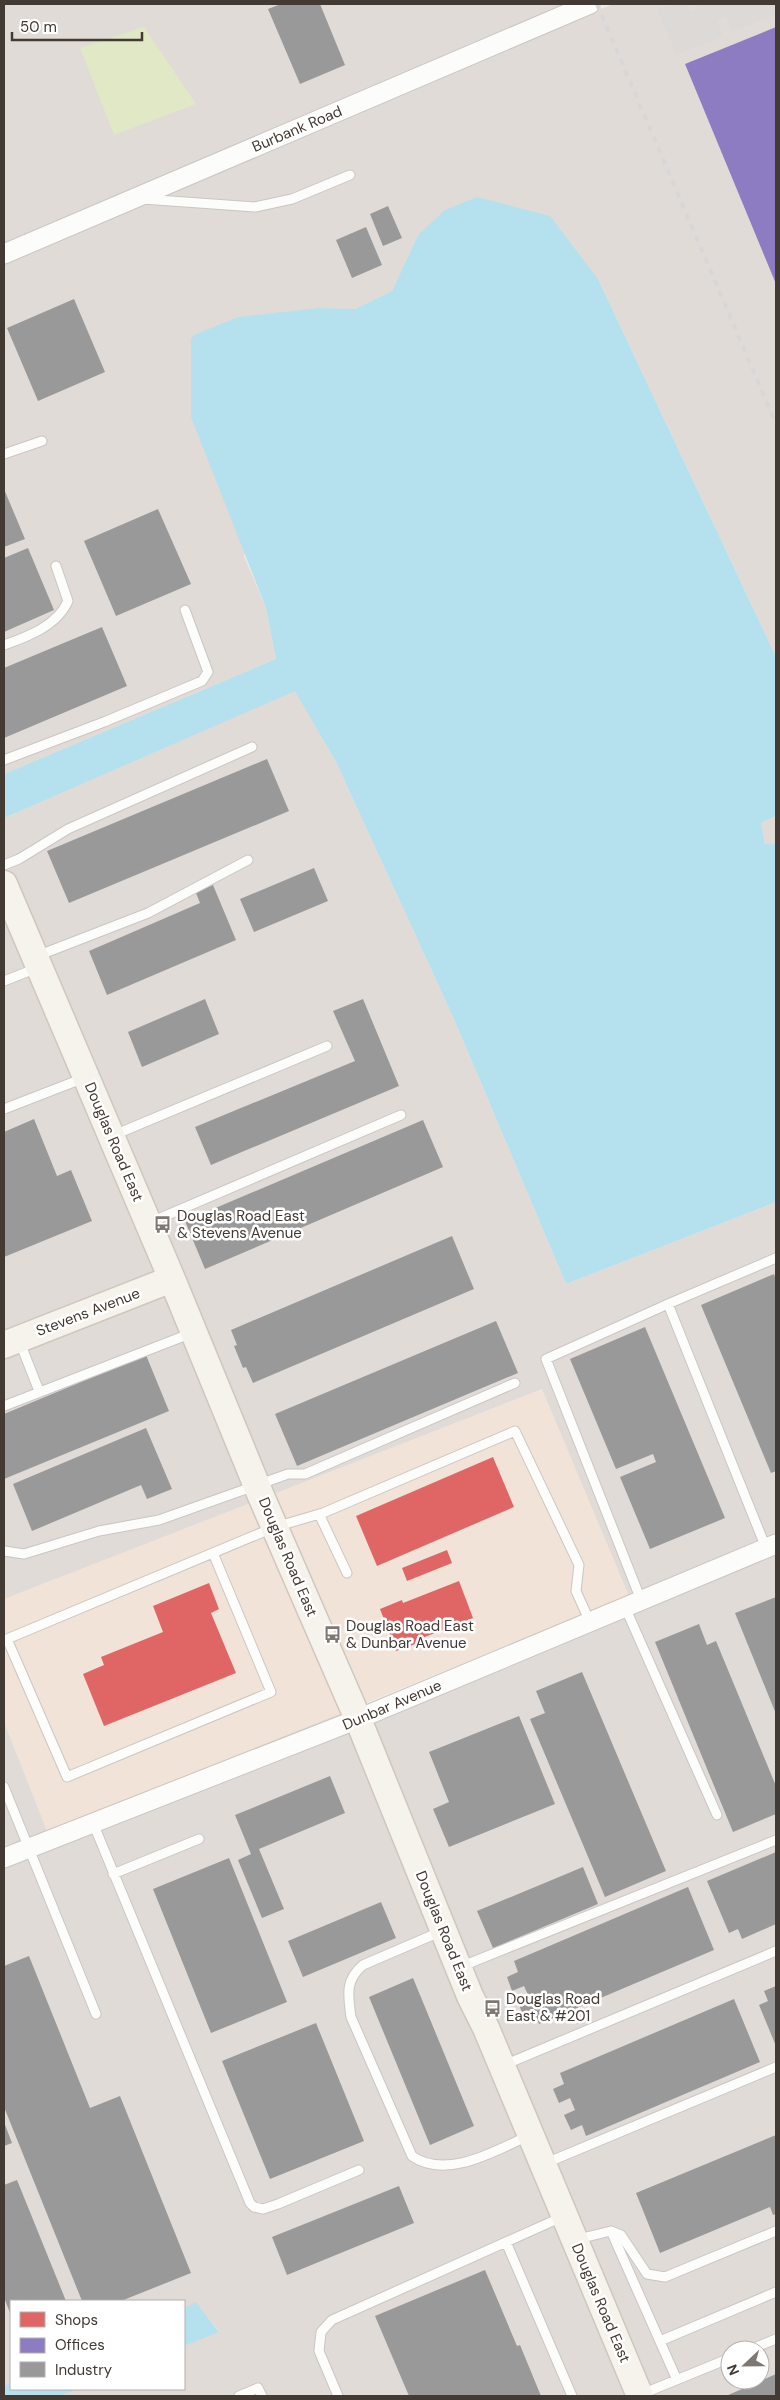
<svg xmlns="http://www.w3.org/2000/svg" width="780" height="2400" font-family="'DM Sans',sans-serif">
<rect width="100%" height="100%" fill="#eeeae6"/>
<path fill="#f1e3d8" d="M542,1389L629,1596L362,1704L271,1495Z
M253,1502L344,1712L47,1831L4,1722V1599Z"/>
<path fill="#e1dbd7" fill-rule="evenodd" d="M4,4H567L4,244Z
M613,4H776V657L598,279L418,235L392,291L355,309L319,308L244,556L266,608L276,659L4,774V264Z
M295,690L336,762L454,1019L566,1284L776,1202V1534L629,1596L542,1389L271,1495L178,1267L4,858V818Z
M776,816V843L765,844L761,823Z
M4,910L159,1274L4,1335Z
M166,1291L253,1502L4,1599V1354Z
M776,1554V2396H651L371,1724ZM730,2350H760V2380H730Z
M344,1712L345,1715L4,1849V1722L47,1831Z
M352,1731L629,2396H60L79,2389H184V2346L219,2331L196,2303L184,2308V2301H11V2382L4,2386V1868Z"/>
<path fill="#e0e8c5" d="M144,27L196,104L114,135L80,48Z"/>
<path fill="#ddd9d6" d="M672,4H686L691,11L697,9L698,4H776V14L733,32L726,16L717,20L723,36L676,55L658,10Z"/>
<path fill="#b5e0ed" d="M477,197L550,216L598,279L776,657V816L761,823L765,844L776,843V1202L566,1284L454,1019L336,762L295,691L4,818V774L276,659L266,608L191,417V339L194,335L238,317L319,308L355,309L392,291L418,235L445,210Z
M196,2302L219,2332L184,2346V2308Z
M11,2382V2389H79L60,2396H4V2386Z"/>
<path fill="#e06666" d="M493,1457L514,1507L377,1566L356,1516Z
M447,1550L452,1563L407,1581L402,1568Z
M459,1581L473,1618L417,1640L418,1643L396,1651L380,1609L402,1600L403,1603Z
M209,1583L219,1609L211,1613L236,1673L104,1726L83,1674L104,1665L101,1657L163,1632L153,1606Z"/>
<path fill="#8e7cc3" d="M776,27V284L685,64Z"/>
<path fill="#999" d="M281,4H320L345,65L300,84L268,9Z
M388,206L402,238L383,246L370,214Z
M366,227L382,265L352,278L336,240Z
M74,299L105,372L38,401L7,328Z
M4,489L25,539L4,547Z
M158,509L191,584L116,616L84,541Z
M28,548L54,610L4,632V558Z
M102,627L127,686L4,738V668Z
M267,759L289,811L69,903L47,851Z
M314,868L328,901L254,932L240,899Z
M213,885L236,940L107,995L89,951L200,903L196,893Z
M205,999L219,1034L142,1067L128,1032Z
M363,999L399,1086L211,1165L195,1127L355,1061L333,1011Z
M34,1119L57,1176L71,1170L92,1221L4,1257V1132Z
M423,1120L443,1167L205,1269L185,1221Z
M452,1236L474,1289L253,1383L246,1367L243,1368L234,1346L237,1345L231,1330Z
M774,1274L776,1280V1471L771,1473L701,1305Z
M496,1321L518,1373L297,1466L275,1414Z
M645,1327L725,1518L650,1549L620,1477L656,1462L653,1454L616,1469L570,1359Z
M146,1355L169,1411L4,1479V1414Z
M146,1428L172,1489L147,1499L141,1485L32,1531L13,1484Z
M776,1597V1714L735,1613Z
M699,1624L707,1645L716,1641L776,1786V1814L733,1832L655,1642Z
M582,1672L666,1871L605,1897L530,1719L545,1713L536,1691Z
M519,1716L555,1804L449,1847L433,1809L449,1802L429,1752Z
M330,1776L345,1813L259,1849L284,1909L262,1918L238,1860L251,1854L235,1815Z
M776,1852V1924L742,1939L738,1929L729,1933L707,1881Z
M229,1858L287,2002L211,2033L153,1889Z
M583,1867L598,1904L493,1948L477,1911Z
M688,1887L714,1950L539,2024L535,2013L524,2018L518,2002L529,1997L524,1986L512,1991L507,1977L518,1972L514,1961Z
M381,1902L396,1938L303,1977L288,1941Z
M29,1956L90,2108L120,2096L191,2273L121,2301H82L4,2107V1966Z
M413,1978L474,2126L430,2145L369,1997Z
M776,1986V2046L759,2005L768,2001L764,1991Z
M734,1999L760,2062L586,2136L582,2125L571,2130L564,2115L575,2110L570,2098L559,2103L553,2089L564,2084L560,2073Z
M316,2023L364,2141L270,2179L222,2061Z
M4,2122L12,2143L4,2146Z
M776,2135V2214L773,2215L770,2207L660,2253L636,2193Z
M17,2180L66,2301H11V2316L4,2297V2185Z
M399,2186L414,2223L287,2275L272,2237Z
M485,2270L517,2346L520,2345L541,2396H409L375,2316Z
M776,2374V2396H726Z"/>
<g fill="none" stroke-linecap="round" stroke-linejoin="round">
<defs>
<path id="lane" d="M143,199L255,207L292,199L350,175
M4,454L42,441
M4,645C27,637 57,626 68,601L56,566
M4,760L104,722L202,681L208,672L185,610
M4,865L19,859L68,829L252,747
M37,956L148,913L248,860
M4,981L37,968
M4,1109L84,1078
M114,1135L327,1046
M151,1222L401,1115
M668,1304L766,1548
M19,1340L39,1391
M4,1406L192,1333
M319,1514L347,1573
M4,1551L24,1554L99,1531L159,1520L288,1474H305L515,1383
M213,1553L271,1692L67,1777L7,1639L275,1527L323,1513L515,1431L579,1565L576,1591L590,1622
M641,1600L546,1359L668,1304L776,1258
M625,1607L717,1815
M4,1787L96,2014
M93,1823L250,2203L254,2207L263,2209L278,2204L359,2170
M113,1874L199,1839
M442,1931L363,1965C345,1980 348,1995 351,2017L412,2156C446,2180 495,2151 528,2136
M460,1967L776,1840
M504,2065L776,1951
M546,2163L776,2067
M611,2231L677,2380
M578,2239L611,2231L621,2235L647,2274L665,2277L776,2231
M506,2242L572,2396
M660,2341L776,2292
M749,2350L776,2339
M642,2394L730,2358
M239,2396L258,2388L262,2396
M338,2396L319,2351L321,2332L332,2320L562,2217"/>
<path id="street" d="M4,254L590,4
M4,1858L358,1719L776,1544"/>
<path id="secondary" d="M4,884L172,1279L261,1496L358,1719L470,1996L486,2028L640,2396
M4,1345L172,1279"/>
</defs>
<use href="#lane" stroke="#cac6c2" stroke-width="11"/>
<use href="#street" stroke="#cac6c2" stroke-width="21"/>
<use href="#secondary" stroke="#cfc7be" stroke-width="29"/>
<use href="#lane" stroke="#fcfcfb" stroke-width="9"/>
<use href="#street" stroke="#fcfcfb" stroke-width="19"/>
<use href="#secondary" stroke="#f6f2ec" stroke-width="26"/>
<path stroke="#d8d7d7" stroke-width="4" stroke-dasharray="6 6" stroke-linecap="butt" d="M597,4L776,424"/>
</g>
<defs>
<symbol id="bus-bare" viewBox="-9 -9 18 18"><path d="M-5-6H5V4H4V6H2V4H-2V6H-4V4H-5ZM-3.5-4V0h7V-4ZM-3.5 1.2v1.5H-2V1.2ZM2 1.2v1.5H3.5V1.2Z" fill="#7f7872" stroke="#fff" stroke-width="2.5" paint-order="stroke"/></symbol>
</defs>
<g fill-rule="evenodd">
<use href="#bus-bare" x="150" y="1212" width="25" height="25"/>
<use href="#bus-bare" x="320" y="1622" width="25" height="25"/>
<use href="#bus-bare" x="480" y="1996" width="25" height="25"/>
</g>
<g text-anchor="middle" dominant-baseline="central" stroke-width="5" stroke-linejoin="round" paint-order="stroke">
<g font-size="15" fill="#433a33" stroke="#fff">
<text transform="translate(297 129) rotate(-23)">Burbank Road</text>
<text transform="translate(114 1142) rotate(67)">Douglas Road East</text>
<text transform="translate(88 1312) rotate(-21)">Stevens Avenue</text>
<text transform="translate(288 1557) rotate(67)">Douglas Road East</text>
<text transform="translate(392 1705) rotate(-23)">Dunbar Avenue</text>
<text transform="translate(444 1931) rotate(68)">Douglas Road East</text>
<text transform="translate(601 2303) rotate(67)">Douglas Road East</text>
</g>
<g font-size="15" fill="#433a33" stroke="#fff" text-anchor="start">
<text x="177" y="1216">Douglas Road East<tspan x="177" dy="17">&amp; Stevens Avenue</tspan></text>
<text x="346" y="1626">Douglas Road East<tspan x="346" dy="17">&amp; Dunbar Avenue</tspan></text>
<text x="506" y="1999">Douglas Road<tspan x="506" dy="17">East &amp; #201</tspan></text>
</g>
</g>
<rect width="780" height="2400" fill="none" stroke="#433a33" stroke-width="10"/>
<rect x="10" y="2300" width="175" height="90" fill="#ffffff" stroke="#b4b0ad"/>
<rect x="20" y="2312" width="25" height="15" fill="#e06666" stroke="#b4b0ad"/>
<text x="55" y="2325" font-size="15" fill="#433a33">Shops</text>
<rect x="20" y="2338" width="25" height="15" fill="#8e7cc3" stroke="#b4b0ad"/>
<text x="55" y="2350" font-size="15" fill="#433a33">Offices</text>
<rect x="20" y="2362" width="25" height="15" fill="#999999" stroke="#b4b0ad"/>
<text x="55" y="2375" font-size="15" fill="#433a33">Industry</text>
<g transform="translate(745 2365) rotate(248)"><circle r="24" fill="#ffffff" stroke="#b4b0ad"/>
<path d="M0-4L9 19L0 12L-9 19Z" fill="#7f7872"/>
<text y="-8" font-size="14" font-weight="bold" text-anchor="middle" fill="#433a33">N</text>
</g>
<path d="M12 32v8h130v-8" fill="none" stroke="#433a33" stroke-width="2.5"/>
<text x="20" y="32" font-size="15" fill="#433a33" stroke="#ffffff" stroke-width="4" paint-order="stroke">50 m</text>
</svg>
